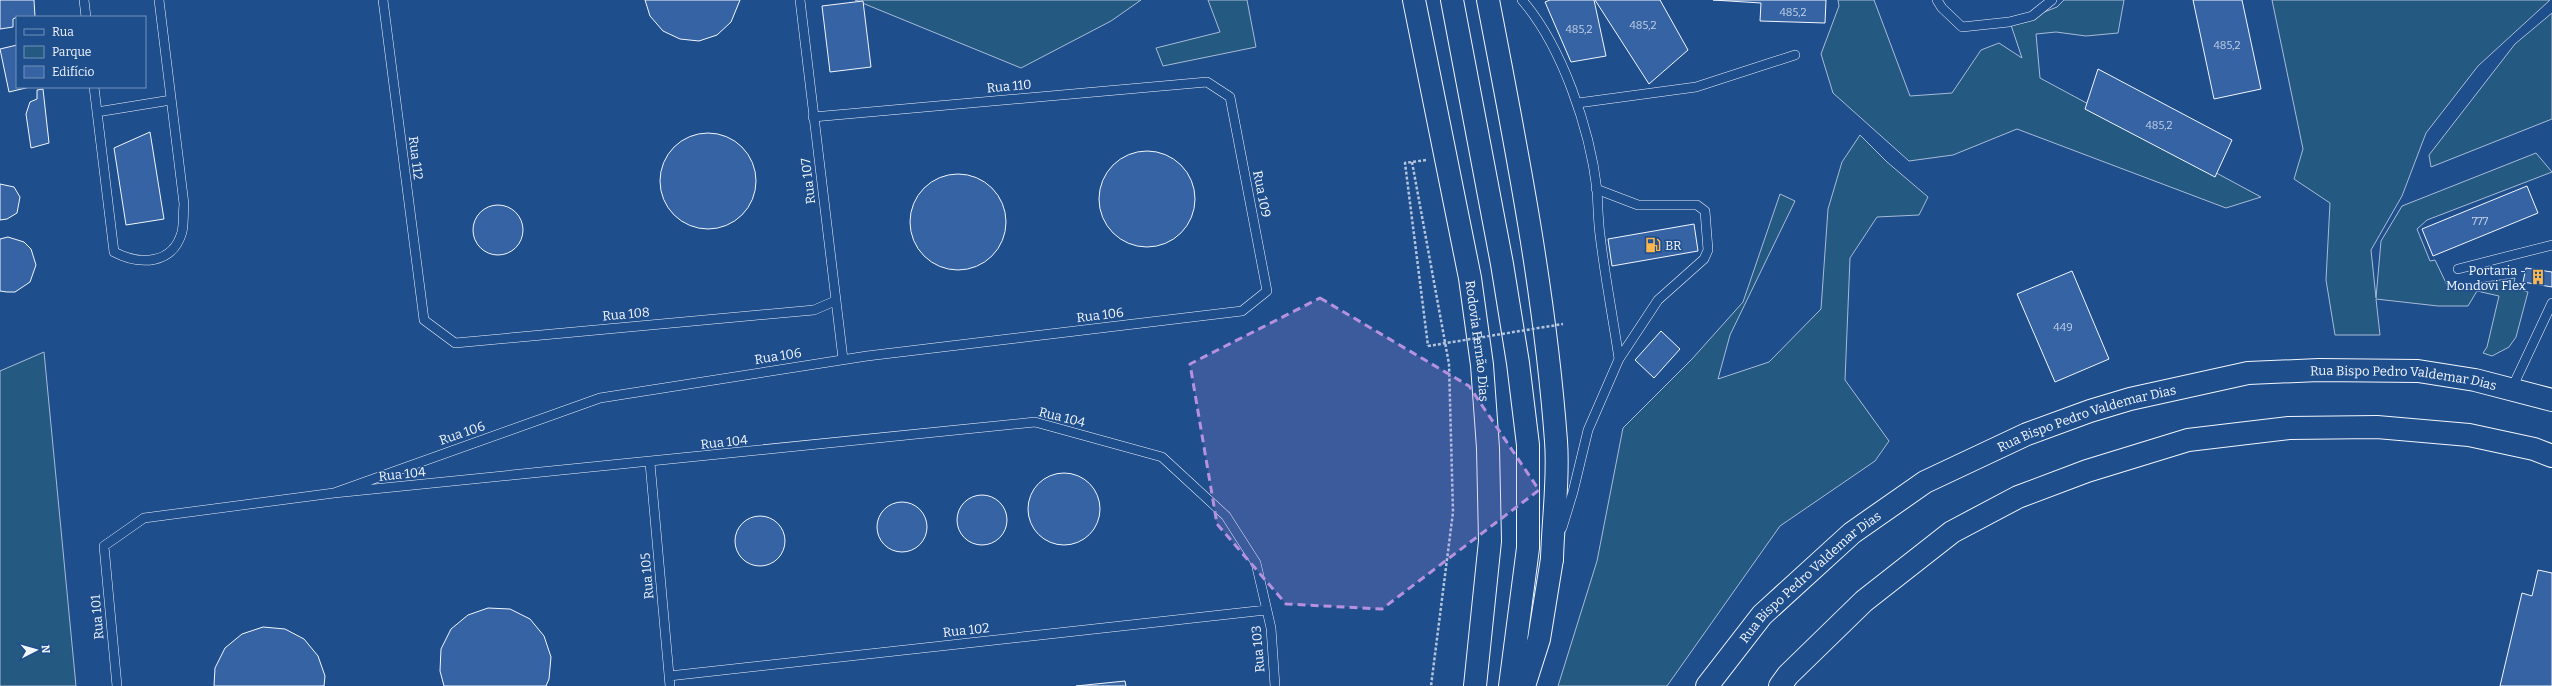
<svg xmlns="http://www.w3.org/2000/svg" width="2552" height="686" font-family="Bitter,serif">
<rect width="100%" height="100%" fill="#1f4e8c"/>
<path fill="#245a82" stroke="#a8bbd7" d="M855,0H1141L1111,21L1021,68Z
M1208,0H1247L1256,47L1163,66L1156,48L1220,32Z
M1838,0H1874L1910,96L1952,93L1981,50L1999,43L2022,58L2011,25L2057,7L2064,0H2124L2118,33L2086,36L2056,32L2036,34L2040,78L2261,197L2226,208L2017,129L1953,155L1909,161L1833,93L1821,54L1839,6Z
M2272,0H2550L2478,66L2426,133L2402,196L2371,250L2376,298L2381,241L2402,206L2536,153L2552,172L2427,220L2417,229L2430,261L2435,260L2448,287L2515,278L2513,288L2528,292L2516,337L2509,347L2492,356L2483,353L2487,347L2499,296L2477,291L2468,306H2438L2376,299L2380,335H2335L2326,280L2330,203L2294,179L2303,149Z
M2552,13V119L2431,167L2429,155L2515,44Z
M1860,135L1887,162L1928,197L1919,215L1877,217L1850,258L1845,380L1889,441L1875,461L1780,526L1667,686H1558L1597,561L1623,428L1692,359L1743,302L1780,194L1795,201L1730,335L1718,379L1769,362L1821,309L1828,209L1842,162Z
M44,352L76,686H0V371Z"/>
<path fill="#3563a3" stroke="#f2f6ff" d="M0,0H34L35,17H17L13,19V27L0,29Z
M645,0H740L731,22L717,35L699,41L680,39L663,31L650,16Z
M1550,0H1594L1606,56L1571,62L1545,2Z
M1595,0H1660L1688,50L1649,84Z
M1713,0H1826L1825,23L1760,21L1761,3Z
M2193,0H2242L2261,89L2214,99Z
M863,1L871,67L830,72L822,6Z
M17,45V87H30L9,92L0,49Z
M2098,69L2232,140L2215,177L2085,109Z
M43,89L49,143L31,148L26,114L30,102L37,99V90Z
M150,132L164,219L126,225L114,148Z
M660 181a48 48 0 1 1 96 0a48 48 0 1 1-96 0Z
M1099 199a48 48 0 1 1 96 0a48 48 0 1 1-96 0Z
M910 222a48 48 0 1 1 96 0a48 48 0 1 1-96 0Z
M0,184L14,187L20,197L17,213L7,219L0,220Z
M2527,186L2538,213L2433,256L2422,229Z
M473 230a25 25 0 1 1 50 0a25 25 0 1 1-50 0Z
M1694,224L1698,251L1612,266L1608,239Z
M8,237L24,242L31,249L36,265L30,282L15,292H7L0,291V239Z
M2526,268L2552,272V287L2523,282Z
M2072,271L2109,359L2055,382L2017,294Z
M1661,331L1680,349L1654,378L1635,360Z
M1028 509a36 36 0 1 1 72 0a36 36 0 1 1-72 0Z
M957 520a25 25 0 1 1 50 0a25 25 0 1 1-50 0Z
M877 527a25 25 0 1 1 50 0a25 25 0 1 1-50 0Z
M735 541a25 25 0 1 1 50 0a25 25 0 1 1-50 0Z
M2538,570L2552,573V686H2500L2522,593L2532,596Z
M488,608L510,609L530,619L544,636L551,657L549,679L546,686H444L440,671L441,649L451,629L468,615Z
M263,627L285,629L304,639L318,656L325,676L324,686H214L215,668L225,648L242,634Z
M1125,681L1126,686H1076Z"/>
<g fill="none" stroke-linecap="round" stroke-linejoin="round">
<defs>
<path id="lane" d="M84,0L86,17
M383,0L424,320L455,343L814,310L835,301
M800,0L843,359
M1522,0C1562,46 1590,129 1597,190C1598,205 1598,220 1600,235C1605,277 1613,318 1619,359
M1937,0L1942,8L1962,27L2009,22L2032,16L2052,0
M94,87L114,252C141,266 173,264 182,232C184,223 183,212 184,204L159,0
M1578,103L1696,87L1795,55
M97,112L171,100
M2458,269L2552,245
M2512,388L2552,303
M650,463L670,686
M334,493L600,398L867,356L1242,311L1267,291L1230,97L1207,82L813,117
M1562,528L1573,492L1588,430L1619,359L1658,300L1704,259L1708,250L1705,211L1697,205H1638L1596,189
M669,676L1266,610
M117,686L104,546L144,518L334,493L1035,422L1162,457L1226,516L1256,563L1271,628L1275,686"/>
<g id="secondary">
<path d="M1488,0C1516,146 1545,292 1556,441C1559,479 1553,520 1552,559"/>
<path id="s1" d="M1707,686L1762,615L1852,533L1925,482L2027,434L2090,411L2130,399L2248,373L2319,370L2418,371L2475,380L2552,400"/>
<path d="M1780,686L1788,675L1864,601L1952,532L2018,497L2087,471L2188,440L2289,428L2377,427L2469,435L2534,449L2552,456"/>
</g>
<g id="highway">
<path id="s2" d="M1414,0L1470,278L1482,365L1488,448L1490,541L1475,686"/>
<path d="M1452,0L1502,264L1518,363L1528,445V548L1510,686"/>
<path d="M1524,686L1539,639L1552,559"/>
</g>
</defs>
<use href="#lane" stroke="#f2f6ff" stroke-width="10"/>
<use href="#secondary" stroke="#f2f6ff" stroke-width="24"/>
<use href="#highway" stroke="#f2f6ff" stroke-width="24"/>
<path stroke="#b3c4dc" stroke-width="2.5" stroke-dasharray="3 2" stroke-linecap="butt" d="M1426,160L1405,163L1428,346
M1412,162L1449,364L1453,512L1431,686"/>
<use href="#lane" stroke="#1f4e8c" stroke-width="9"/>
<use href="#secondary" stroke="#1f4e8c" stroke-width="22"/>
<use href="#highway" stroke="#1f4e8c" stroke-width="22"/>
<path stroke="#b3c4dc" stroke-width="2.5" stroke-dasharray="3 2" stroke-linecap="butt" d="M1428,346L1563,324"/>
</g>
<path fill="#b691df" fill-opacity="0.2" stroke="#b691df" stroke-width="3" stroke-dasharray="8 5" stroke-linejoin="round" d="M1320,298L1469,386L1539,490L1382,609L1286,604L1217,524L1190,364Z"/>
<defs>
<symbol id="fuel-bare" viewBox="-9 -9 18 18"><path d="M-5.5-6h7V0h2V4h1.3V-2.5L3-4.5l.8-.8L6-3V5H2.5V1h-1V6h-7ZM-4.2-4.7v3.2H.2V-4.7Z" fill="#ffb74d" stroke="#1f4e8c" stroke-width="2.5" paint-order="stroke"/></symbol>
<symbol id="building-bare" viewBox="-9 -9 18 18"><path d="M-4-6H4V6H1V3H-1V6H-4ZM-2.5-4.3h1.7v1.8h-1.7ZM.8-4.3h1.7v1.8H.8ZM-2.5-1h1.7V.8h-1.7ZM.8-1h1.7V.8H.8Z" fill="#ffb74d" stroke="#1f4e8c" stroke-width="2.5" paint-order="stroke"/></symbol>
</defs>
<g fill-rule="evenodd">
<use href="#fuel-bare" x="1642" y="234" width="22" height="22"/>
<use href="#building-bare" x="2527" y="266" width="22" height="22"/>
</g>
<g text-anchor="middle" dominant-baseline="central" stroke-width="3" stroke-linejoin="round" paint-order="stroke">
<g font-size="11" fill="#c3d1e8">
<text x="1793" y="12">485,2</text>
<text x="1643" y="25">485,2</text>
<text x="1579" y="29">485,2</text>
<text x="2227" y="45">485,2</text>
<text x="2159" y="125">485,2</text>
<text x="2480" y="221">777</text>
<text x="2063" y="327">449</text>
</g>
<g font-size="13" fill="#f2f6ff" stroke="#1f4e8c">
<text transform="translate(1009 86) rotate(-5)">Rua 110</text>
<text transform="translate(416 158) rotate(83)">Rua 112</text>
<text transform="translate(808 181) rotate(-97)">Rua 107</text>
<text transform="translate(1262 194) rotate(79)">Rua 109</text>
<text transform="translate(626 314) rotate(-5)">Rua 108</text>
<text transform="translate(1100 315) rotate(-7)">Rua 106</text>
<text stroke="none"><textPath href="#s2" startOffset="347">Rodovia Fernão Dias</textPath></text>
<text transform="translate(778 356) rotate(-9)">Rua 106</text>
<text stroke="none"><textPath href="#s1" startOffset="799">Rua Bispo Pedro Valdemar Dias</textPath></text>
<text transform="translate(1062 417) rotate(14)">Rua 104</text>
<text stroke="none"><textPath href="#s1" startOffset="475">Rua Bispo Pedro Valdemar Dias</textPath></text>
<text transform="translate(462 433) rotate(-19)">Rua 106</text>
<text transform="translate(724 442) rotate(-6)">Rua 104</text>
<text transform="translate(402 474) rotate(-6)">Rua 104</text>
<text transform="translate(647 576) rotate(-95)">Rua 105</text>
<text stroke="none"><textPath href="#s1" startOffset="151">Rua Bispo Pedro Valdemar Dias</textPath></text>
<text transform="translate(97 617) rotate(-95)">Rua 101</text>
<text transform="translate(966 630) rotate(-6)">Rua 102</text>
<text transform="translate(1258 649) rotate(-95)">Rua 103</text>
</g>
<g font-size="13" fill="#f2f6ff" stroke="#1f4e8c" text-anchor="start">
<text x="1665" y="245">BR</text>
<text x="2526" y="270" text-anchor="end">Portaria -<tspan x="2526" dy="15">Mondovi Flex</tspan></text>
</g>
</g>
<rect x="16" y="16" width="130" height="72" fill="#1f4e8c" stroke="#7391ba"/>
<rect x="24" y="29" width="20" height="6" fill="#1f4e8c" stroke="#7391ba"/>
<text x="52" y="36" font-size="12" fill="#f2f6ff">Rua</text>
<rect x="24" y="46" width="20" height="12" fill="#245a82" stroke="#7391ba"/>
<text x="52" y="56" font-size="12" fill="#f2f6ff">Parque</text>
<rect x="24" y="66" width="20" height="12" fill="#3563a3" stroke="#7391ba"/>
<text x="52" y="76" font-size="12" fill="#f2f6ff">Edifício</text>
<g transform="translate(36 650) rotate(84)" stroke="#1f4e8c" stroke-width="3" paint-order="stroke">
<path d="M0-3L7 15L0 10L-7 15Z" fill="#f2f6ff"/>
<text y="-6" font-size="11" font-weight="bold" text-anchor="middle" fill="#f2f6ff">N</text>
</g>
</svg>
